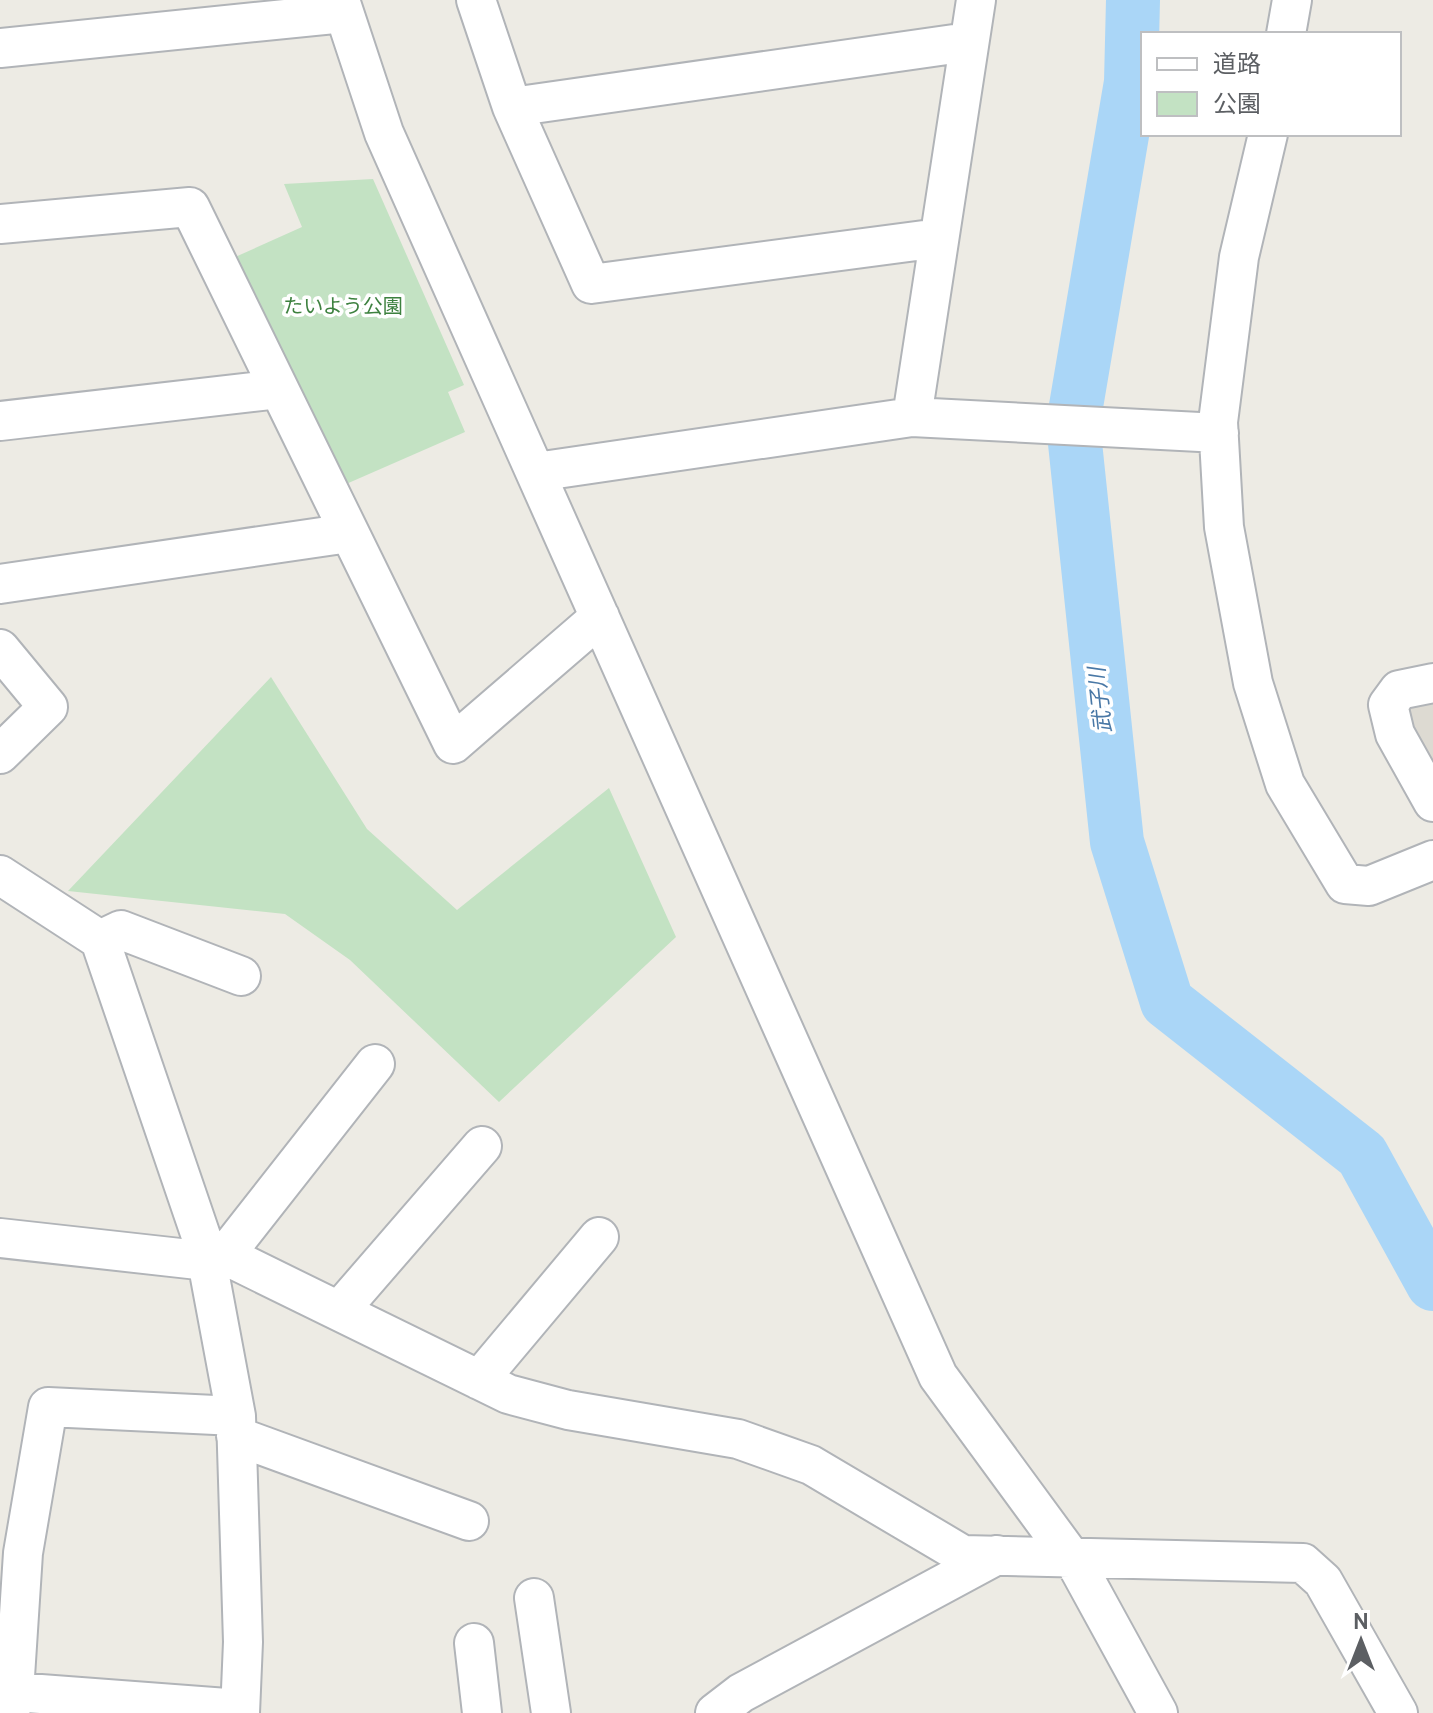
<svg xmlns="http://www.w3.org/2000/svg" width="1433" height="1713" font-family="Overpass,'Noto Sans JP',sans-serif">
<rect width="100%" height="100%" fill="#edebe4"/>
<path fill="#dddad2" d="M1433,696V763L1408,716V701Z"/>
<path fill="#c3e2c3" d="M373,179L464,385L448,392L465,432L337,488L233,258L302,227L284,184Z
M271,677L367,829L457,910L609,788L676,937L499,1102L350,960L285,914L68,891Z"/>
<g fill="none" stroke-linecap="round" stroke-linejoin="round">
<path stroke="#aad6f7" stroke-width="54" d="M1133,0L1131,82L1073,424L1117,842L1167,1002L1362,1155L1433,1284"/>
<defs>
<path id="minor" d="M340,0L384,133L938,1376L1078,1567L1158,1713
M476,0L512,107L968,42
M1286,34L1292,0
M0,48L344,13
M512,107L591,284L939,238
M1268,134L1239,257L1218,422L1224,527L1253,683L1285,784L1345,884L1369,886L1433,860
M0,224L190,207L453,744L600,617
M912,417L976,0
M0,421L279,389
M536,472L912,417L1219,433
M0,584L349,533
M0,649L48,707L0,754
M1433,683L1399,690L1388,705L1395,734L1433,802
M0,875L100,940L204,1245L236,1416L243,1642L240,1713
M100,940L121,930L241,976
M0,1238L207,1261
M204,1245L508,1394L568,1410L738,1439L811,1465L963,1555L1303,1563L1323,1581L1398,1713
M225,1255L375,1064
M339,1311L482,1146
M479,1380L599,1237
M236,1436L469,1521
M534,1598L551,1713
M474,1643L482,1713
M14,1692L240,1709
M10,1713L14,1692L23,1553L48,1407L236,1416
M715,1713L741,1693L997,1555"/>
</defs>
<use href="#minor" stroke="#b1b4b8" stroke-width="42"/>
<use href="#minor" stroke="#fff" stroke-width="38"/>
</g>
<g text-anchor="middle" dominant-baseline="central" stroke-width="7" stroke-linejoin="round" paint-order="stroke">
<g font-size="20" fill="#3d813f" stroke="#fff">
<text x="343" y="308">たいよう公園</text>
</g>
<g font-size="22" font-style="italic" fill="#4978a6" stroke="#fff">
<text transform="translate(1102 700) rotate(-96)">武子川</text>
</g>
</g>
<rect x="1141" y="32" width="260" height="104" fill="#ffffff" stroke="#bebfc1" stroke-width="2"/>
<rect x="1157" y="58" width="40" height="12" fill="#ffffff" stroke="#bebfc1" stroke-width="2"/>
<text x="1213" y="72" font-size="24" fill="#5c5f63">道路</text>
<rect x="1157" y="92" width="40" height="24" fill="#c3e2c3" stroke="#bebfc1" stroke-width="2"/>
<text x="1213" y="112" font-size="24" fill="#5c5f63">公園</text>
<g transform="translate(1361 1641)" stroke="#ffffff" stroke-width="6" paint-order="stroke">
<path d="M0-6L14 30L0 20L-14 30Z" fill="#5c5f63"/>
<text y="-12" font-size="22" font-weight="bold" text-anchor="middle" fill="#5c5f63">N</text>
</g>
</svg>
